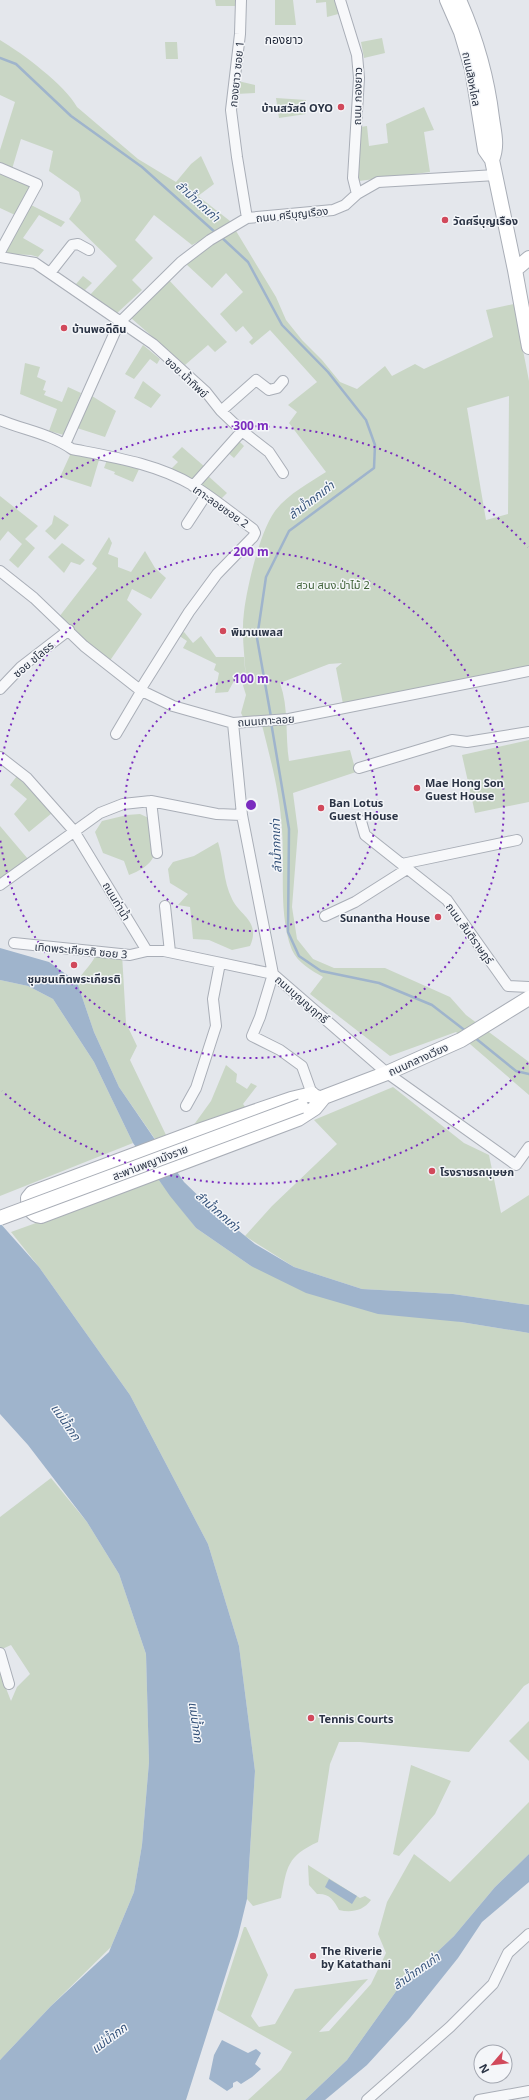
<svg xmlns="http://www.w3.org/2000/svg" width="529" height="2100" font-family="'Noto Sans','Noto Sans Thai',sans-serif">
<rect width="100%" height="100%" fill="#e4e7ec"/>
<path fill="#c9d6c5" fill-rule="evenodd" d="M215,0H237L238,6H216Z
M275,0H293L296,25H275Z
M316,0H337L342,13L327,17L326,2L316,3Z
M382,38L385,53L364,58L361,42Z
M0,40C22,53 65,85 77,107L138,159L176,182L191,164L201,156L214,184L198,196L230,221L276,297L286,320L302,340L322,360L340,382L357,389L385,366L392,376L415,364L424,369L493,337L486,310L514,304L529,381V671L343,704L336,668L342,663L329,664L280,683C289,708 285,735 289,761L350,750L356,772L293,793L298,831L292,907L297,939L313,959L334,968H385L450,997L466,1015L529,1062V1095L456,1032L390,1056L310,994L323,977C312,971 297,962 292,950C278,915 285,867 282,830C280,791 269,754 260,717L244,719L241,713L246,695L241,679H235L228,692L215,693L219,673L214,670L216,664L183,648L187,641L178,635L184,632L193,643L201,636L216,657H244L246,680C245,658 241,634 244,612C247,587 260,531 275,511C288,494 309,483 326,472L289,423L297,412L288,405L317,382L270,330L252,345L249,342L253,338L243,326L236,332L220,314L243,292L226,273L212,288L186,264L211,235L192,245L154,215L135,240L153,258L132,280L142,290L116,314L89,296L117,266L69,219L81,201L79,192L49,171L53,151L21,139L12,169L0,163V150L15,102L0,95ZM509,396L508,514L486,520L467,408Z
M165,42H177L178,59H166Z
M238,81L255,85V93L236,94Z
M276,98L306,100V114L279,118Z
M424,107L434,130L424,132L430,172L359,181L358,156L360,127L367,126L369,146L388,143L386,124Z
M0,174L26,183L30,187L15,215L0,208Z
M31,205L65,222L61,227L39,215L23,238L44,250L38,257L31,255L8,254L6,250Z
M83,276L92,283L84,291L76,284Z
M168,279L227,342L215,352L208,345L185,365L131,318Z
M143,345L160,359L157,364L150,359L134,379L125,374Z
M25,363L40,367L37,377L46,381L43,390L46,391L44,395L62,402L68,387L81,393L64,435L49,431L57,409L20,394Z
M143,381L161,395L151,408L134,398Z
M92,396L116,411L105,437L77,428Z
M237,439L244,446L234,458L226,451Z
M182,447L205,467L192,482L170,470L178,462L172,457Z
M71,453L99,460L91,487L60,477Z
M107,460L140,467L133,482L114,474L115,472L104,468Z
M206,474L227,493L219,501L196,486Z
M0,496L38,526L25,539L35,548L18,568L9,560L22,544L8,531L0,541Z
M54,515L69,525L55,540L45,531L52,524Z
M109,537L112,543L108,554L118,558V567L131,572L145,551L155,568L166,578L151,599L132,589L127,600L142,614L109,662L59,617L97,568L92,564Z
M62,543L85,560L80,565L71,562L64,573L48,557Z
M529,740V802L475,813L462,755Z
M17,776L52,813L29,832L14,814L27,799L10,785Z
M140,814L153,820C158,849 160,863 129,875L124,861L103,853L95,832L102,821L127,815Z
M0,826L28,859L0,880Z
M218,842C224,860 223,881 232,899C240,916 261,921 250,946L232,950L209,940L193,939L190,907L178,905L188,894L170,883L168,869L173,862L194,856Z
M98,951L122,954L126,1023L137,1046L130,1060L166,1135L155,1139L119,1087L94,1032L77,982C84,970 92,965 98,951Z
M0,980L28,986L53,999L94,1062L133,1143L0,1196Z
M226,1065L237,1074L236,1082L247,1089L251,1083L257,1086L243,1104L246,1108L193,1126L211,1101Z
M393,1087L464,1143L489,1155L501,1213L529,1195V1305L453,1294L362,1289L294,1267L245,1236L272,1206L337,1144L314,1120Z
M158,1179L196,1228L251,1266L461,1322L529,1333V1683L524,1686L469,1752L360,1742H339L330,1764L318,1842C287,1856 287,1867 281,1898L253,1906L247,1899L255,1771L239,1646L208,1544L130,1395L39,1267L11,1232Z
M51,1478L87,1522L119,1574L146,1654L149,1762L142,1845L134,1892L111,1947L51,2006L0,2060V1673L11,1701L17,1687L30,1674L11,1645L0,1650V1517Z
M529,1721V1761L509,1741Z
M411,1765L451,1781L435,1814L399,1856L393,1854Z
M529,1802V1854L495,1887L454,1936L397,1990L347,2060L305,2100H248L281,2070L292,2052L217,2010L244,1927H246L268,1975L251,2016L259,2027L275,2024L295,1989L368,1979L319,2032L329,2031L371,1984L386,1953L378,1934L387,1902L414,1854L450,1882Z
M308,1865L360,1898L365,1896L371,1900C363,1911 351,1913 339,1910C334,1900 329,1893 317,1894L309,1885Z"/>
<path fill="#9fb4cc" d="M0,948L49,962L77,982L94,1032L119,1087L184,1182L212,1209L255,1244L294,1267L362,1289L453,1294L529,1305V1333L461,1322L378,1314L306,1293L251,1266L196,1228L170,1196L133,1143L94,1062L53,999L28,986L0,980Z
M0,1223L39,1267L130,1395L208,1544L239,1646L255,1771L247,1899L238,1936L186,2100H0V2060L51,2006L109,1952L111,1947L134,1892L142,1845L149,1762L146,1654L119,1574L87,1522L28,1445L0,1414Z
M529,1854V1882L482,1922L458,1958L410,2018L367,2065L325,2100H305L347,2060L397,1990L454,1936L495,1887Z
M329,1879L357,1896L352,1904L325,1887Z
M222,2040L248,2053L256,2049L261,2053L255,2064L261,2069L252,2077L241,2084L237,2081L233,2083V2087L227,2091L209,2079L214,2055Z"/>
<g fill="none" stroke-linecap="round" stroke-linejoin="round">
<path stroke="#9fb4cc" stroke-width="2.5" d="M0,58L16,64L71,116L142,167L216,233
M220,236L248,262L282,325L328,372L366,420L375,445L374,468L289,531L266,577L257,638L271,717
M271,722L289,829L288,932L299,956L321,971L379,983L432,1005L467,1032
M474,1037L516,1071L529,1074"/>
<defs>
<path id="minor" d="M241,0L240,34L231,110L237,157L247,218
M340,0L357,55L359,78L353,178L357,194
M0,168L37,184L0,252
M0,257L35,263L153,344L206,392L221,411L242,431L269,452L283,473
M50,273L72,245L78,244L89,250
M221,411L256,380L269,390L277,388L283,381
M0,420C24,430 51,434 72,449C113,457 158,464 194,486C215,499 234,515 253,529L255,533L253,537L217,574L189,612L140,690
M65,444L119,323L181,262L210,240L247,218L333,210L345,205L357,194L378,182L496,175
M193,486L242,431
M187,524L206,495
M0,571L34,598L84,646L140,690L173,706L233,723L289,719L529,671
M0,689L21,667L69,630
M233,723L242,815L273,974L387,1073L516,1165L529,1147
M116,734L142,690
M0,757L27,778L74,831L147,951H164L273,974
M359,768L452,740L467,742L529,732
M151,801L157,853
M361,821L365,835L447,900L508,986L529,987
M402,864L517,840
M0,885L100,813L123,804L151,801L217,814L242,815
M165,906L170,952
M325,916L355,902L407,869
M14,943L130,955L147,951
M273,974L260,1017L252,1036L280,1050L302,1066L312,1094L317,1095
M186,1106L196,1088L216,1026L213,999L220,963
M0,1653L9,1684
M367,2100L450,2027L493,1984L508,1953L529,1934
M479,2100L529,2091"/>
<path id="secondary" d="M447,0L461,32L472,69L485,150L492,160L515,270L529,347
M459,0C476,38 487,76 492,118C494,133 498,145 492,160
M515,270L529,258
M312,1094L291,1099L198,1131L32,1193L28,1198C28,1207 31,1215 41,1216L298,1119L315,1108L324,1097
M316,1100L387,1073L461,1040L529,998"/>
</defs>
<use href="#minor" stroke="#a9aeb7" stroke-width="12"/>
<use href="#secondary" stroke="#a9aeb7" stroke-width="16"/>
<use href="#minor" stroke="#f7f8fa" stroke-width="10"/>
<use href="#secondary" stroke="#fff" stroke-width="14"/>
<defs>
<path id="secondary-bridge" d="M0,1218L301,1106"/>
</defs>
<use href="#secondary-bridge" stroke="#a9aeb7" stroke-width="16" stroke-linecap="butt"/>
<use href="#secondary-bridge" stroke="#fff" stroke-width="14"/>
</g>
<g fill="none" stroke="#7b2cbf" stroke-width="2" stroke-dasharray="2 4">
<circle cx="251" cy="805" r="126"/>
<path d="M0 772A253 253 0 1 1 0 838"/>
<path d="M528 1063A379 379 0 0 1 2 1091M2 519A379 379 0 0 1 528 547"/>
</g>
<g fill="#d1495b" stroke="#f4f6f9" stroke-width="1.5">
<circle cx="341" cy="107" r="4"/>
<circle cx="445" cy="220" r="4"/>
<circle cx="64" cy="328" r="4"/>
<circle cx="223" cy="631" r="4"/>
<circle cx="417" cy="788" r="4"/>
<circle cx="321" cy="808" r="4"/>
<circle cx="438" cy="917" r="4"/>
<circle cx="74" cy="965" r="4"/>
<circle cx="432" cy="1171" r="4"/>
<circle cx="311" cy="1718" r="4"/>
<circle cx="313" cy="1956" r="4"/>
</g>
<g text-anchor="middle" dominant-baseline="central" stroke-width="3" stroke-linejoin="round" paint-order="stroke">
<g font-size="11" fill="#2b3445" stroke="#f4f6f9">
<text transform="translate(236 74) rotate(-84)">กองยาว ซอย 1</text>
<text transform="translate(472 79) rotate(79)">ถนนสิงหไคล</text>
<text transform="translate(357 96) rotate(-89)">ถนน กองยาว</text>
<text transform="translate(292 214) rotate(-6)">ถนน ศรีบุญเรือง</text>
<text transform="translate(187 377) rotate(43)">ซอย น้ำทิพย์</text>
<text transform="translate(221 506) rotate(35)">เกาะลอยซอย 2</text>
<text transform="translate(33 659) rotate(-40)">ซอย ชโลธร</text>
<text transform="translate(266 720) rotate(-4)">ถนนเกาะลอย</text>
<text transform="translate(117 901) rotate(59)">ถนนท่าน้ำ</text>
<text transform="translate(470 933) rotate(54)">ถนน สันติราษฎร์</text>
<text transform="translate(81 950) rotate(5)">เทิดพระเกียรติ ซอย 3</text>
<text transform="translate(302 999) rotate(41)">ถนนบุญญฤทธิ์</text>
<text transform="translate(418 1059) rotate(-24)">ถนนกลางเวียง</text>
<text transform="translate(150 1162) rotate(-21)">สะพานพญามังราย</text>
</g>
<g font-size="11" font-weight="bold" fill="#2b3445" stroke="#f4f6f9" text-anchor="start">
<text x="333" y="107" text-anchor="end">บ้านสวัสดี OYO</text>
<text x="453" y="220">วัดศรีบุญเรือง</text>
<text x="72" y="328">บ้านพอดีดิน</text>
<text x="231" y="631">พิมานเพลส</text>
<text x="425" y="782">Mae Hong Son<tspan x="425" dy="13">Guest House</tspan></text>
<text x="329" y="802">Ban Lotus<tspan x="329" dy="13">Guest House</tspan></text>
<text x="430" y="917" text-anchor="end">Sunantha House</text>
<text x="74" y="978" text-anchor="middle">ชุมชนเทิดพระเกียรติ</text>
<text x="440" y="1171">โรงราชรถบุษษก</text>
<text x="319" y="1718">Tennis Courts</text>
<text x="321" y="1950">The Riverie<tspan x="321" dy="13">by Katathani</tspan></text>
</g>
<g font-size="11" fill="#3f6138" stroke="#f4f6f9">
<text x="333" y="584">สวน สนง.ป่าไม้ 2</text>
</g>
<g font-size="12" fill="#1d2536" stroke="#f4f6f9">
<text x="284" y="39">กองยาว</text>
</g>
<g font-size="12" font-style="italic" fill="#34527a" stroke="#f4f6f9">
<text transform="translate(198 201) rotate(42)">ลำน้ำกกเก่า</text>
<text transform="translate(311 500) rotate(-37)">ลำน้ำกกเก่า</text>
<text transform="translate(276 846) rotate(-92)">ลำน้ำกกเก่า</text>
<text transform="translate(218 1211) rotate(41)">ลำน้ำกกเก่า</text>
<text transform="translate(66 1422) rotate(55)">แม่น้ำกก</text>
<text transform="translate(196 1722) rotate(82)">แม่น้ำกก</text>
<text transform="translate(416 1971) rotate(-35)">ลำน้ำกกเก่า</text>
<text transform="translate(109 2038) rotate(-37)">แม่น้ำกก</text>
</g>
</g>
<circle cx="251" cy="805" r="6" fill="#7b2cbf" stroke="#f4f6f9" stroke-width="2"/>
<g font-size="12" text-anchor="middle" font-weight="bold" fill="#7b2cbf" stroke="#f4f6f9" stroke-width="3" stroke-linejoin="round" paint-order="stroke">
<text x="251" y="430">300 m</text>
<text x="251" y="556">200 m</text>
<text x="251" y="683">100 m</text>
</g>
<g transform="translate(493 2064) rotate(242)"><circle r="19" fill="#f4f6f9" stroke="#a4a8b1"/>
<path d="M0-3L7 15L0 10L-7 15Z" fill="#d1495b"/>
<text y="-6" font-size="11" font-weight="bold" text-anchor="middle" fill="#2b3445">N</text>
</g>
</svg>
